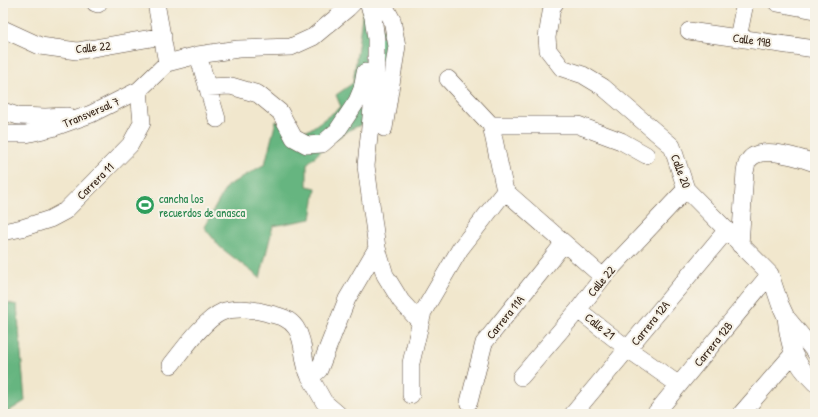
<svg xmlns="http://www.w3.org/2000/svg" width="818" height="417" font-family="'Patrick Hand',sans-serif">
<rect width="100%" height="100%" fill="#f7f3e8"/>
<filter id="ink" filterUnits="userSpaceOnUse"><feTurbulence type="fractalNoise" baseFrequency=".025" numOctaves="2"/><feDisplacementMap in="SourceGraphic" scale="8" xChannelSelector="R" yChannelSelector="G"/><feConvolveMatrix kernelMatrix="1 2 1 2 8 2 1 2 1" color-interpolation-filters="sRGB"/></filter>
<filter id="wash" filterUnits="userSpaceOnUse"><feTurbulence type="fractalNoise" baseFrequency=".012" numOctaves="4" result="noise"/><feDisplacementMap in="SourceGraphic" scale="16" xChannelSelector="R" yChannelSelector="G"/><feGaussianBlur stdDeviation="0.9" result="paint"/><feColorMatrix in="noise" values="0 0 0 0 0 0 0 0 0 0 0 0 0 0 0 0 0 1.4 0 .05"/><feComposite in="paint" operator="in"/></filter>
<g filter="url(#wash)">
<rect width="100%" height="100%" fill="#f1e7cd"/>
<path fill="#66b580" stroke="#50704f" d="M363,9L381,25L390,50L375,119L349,130L327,145L307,164V186L316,188L311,219L273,226L260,278L220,247L204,227L227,186L265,164L276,121L294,131L309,130L341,107L336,95L353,83Z
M3,302L17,305L25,401L9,411V414H3Z"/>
</g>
<g filter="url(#ink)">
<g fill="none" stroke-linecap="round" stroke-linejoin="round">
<defs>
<path id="minor" d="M95,3L98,4
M156,3L167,63
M383,3L392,20L397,46L384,128
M555,3L552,7L547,37L548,50L562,68L583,75L603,87L672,146L686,189L770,274L780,304L786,317L815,352
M777,3L815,10
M3,29L40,46L77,51L163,36
M689,31L815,49
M738,38L745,3
M198,55L217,119
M167,63L198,55L238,49L291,47L313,37L348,8L353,3
M448,79L491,125L505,191L603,277
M207,87L231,86L258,94L280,112L294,138L307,145L322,144L337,131L357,101L362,89L365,72
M3,111L18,116L45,117L67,116
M491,125H578L621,141L646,155
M3,134H26L52,128L91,114L139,90L167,63
M3,232L22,228L50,219L65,211L130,145L142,123L139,90
M740,245L745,172C746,169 746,163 749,160C761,144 799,158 815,163
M377,248L385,275L401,301L420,322
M578,310L628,349L679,385
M786,317C789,346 793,362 815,383
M171,365C183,350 205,319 222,312C235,307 254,309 267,313C279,316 288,317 296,328C305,341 302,361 309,375L314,374L319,370L347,299L377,248L366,166L376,68V39L373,17L368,3
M309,375L324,402L338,414
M521,377L578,310L603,277L686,189
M411,395V363L423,312L460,249L505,191
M469,402L484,343L564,243
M573,414L726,231
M655,414L770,274
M741,414L793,354"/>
</defs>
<use href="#minor" stroke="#564638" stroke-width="18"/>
<use href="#minor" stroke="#fff" stroke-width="17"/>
</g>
</g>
<defs>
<symbol id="stadium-disc" viewBox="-11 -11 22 22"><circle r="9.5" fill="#2e9e5b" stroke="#f7f3e8"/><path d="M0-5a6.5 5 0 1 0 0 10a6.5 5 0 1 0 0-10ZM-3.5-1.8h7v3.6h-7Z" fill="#fff"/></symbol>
</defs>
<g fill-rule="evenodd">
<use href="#stadium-disc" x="134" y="194" width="22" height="22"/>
</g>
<g text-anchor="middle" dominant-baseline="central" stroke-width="4" stroke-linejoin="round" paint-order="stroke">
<g font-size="12" fill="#3b2a1e" stroke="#f7f3e8">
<text transform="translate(752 40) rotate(8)">Calle 19B</text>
<text transform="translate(93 47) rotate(-6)">Calle 22</text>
<text transform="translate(91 112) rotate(-23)">Transversal 7</text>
<text transform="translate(681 171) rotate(69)">Calle 20</text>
<text transform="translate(95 181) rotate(-45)">Carrera 11</text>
<text transform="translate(601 281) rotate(-50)">Calle 22</text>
<text transform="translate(505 317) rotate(-51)">Carrera 11A</text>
<text transform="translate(650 323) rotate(-51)">Carrera 12A</text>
<text transform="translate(600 326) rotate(38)">Calle 21</text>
<text transform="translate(713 344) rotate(-51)">Carrera 12B</text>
</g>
<g font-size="12" fill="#27864d" stroke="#f7f3e8" text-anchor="start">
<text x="159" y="198">cancha los<tspan x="159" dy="14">recuerdos de anasca</tspan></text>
</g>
</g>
<rect width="818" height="417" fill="none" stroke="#f7f3e8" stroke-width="16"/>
</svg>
